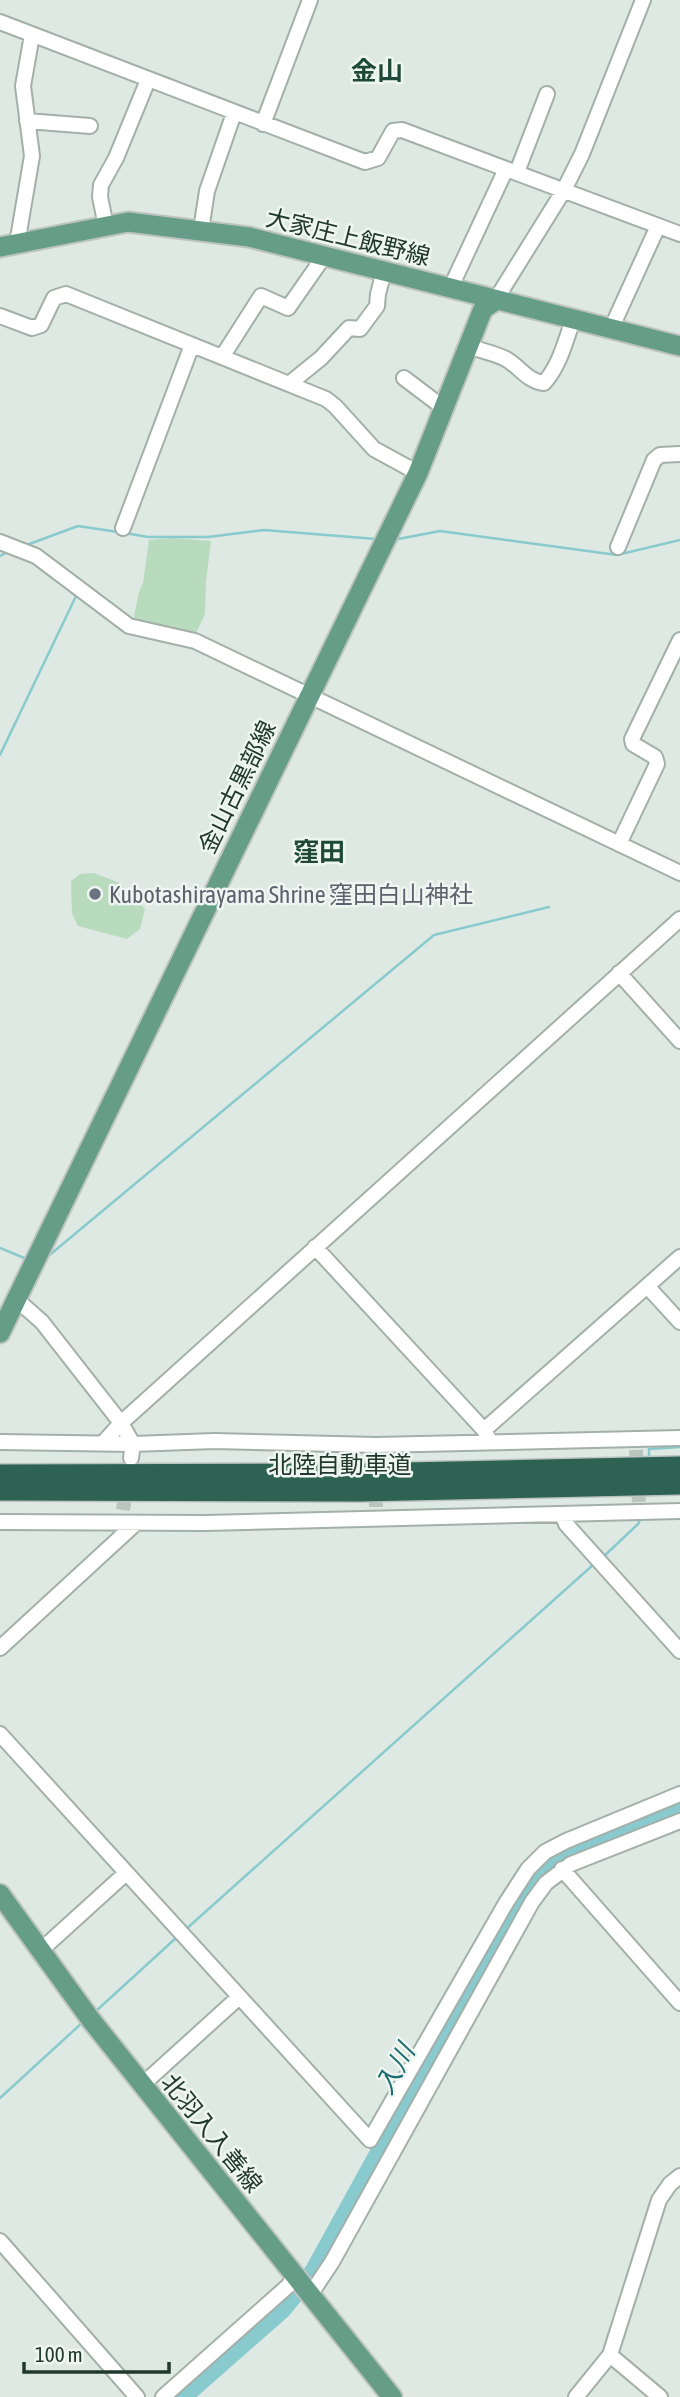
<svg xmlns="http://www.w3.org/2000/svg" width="680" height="2397" font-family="'Asap Condensed','Noto Sans JP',sans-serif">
<rect width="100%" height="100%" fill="#dfe9e3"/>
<path fill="#b8dabd" d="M172,538L211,541L206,581L205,614L194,637L133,621L139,592L143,583L149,540Z
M94,873L120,883L145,909L140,929L127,939L78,926L72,914L71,881L80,874Z"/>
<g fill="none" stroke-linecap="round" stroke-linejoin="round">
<path stroke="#88cacd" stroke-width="2.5" d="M125,533L148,537H208L264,530L376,539
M393,540L440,531L617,555L680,540
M24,546L78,526L118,532
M0,556L8,552
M0,755L77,594
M0,1248L29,1260
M46,1258L434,935L549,907
M649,1460V1449L680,1447
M602,1558L638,1524L641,1518
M184,1931L594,1564
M96,2011L176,1938
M0,2098L83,2022
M376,2138L382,2145"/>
<path stroke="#88cacd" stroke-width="18" d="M183,2397L282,2310L313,2272L523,1891L541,1870L570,1851L680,1806"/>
<path stroke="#b9c6bf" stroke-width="14" stroke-dasharray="14 7" stroke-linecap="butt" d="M636,1450L639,1502
M376,1507V1455
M123,1510L127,1484"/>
<defs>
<path id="minor" d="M0,22L365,162L378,158L393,131L402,130L680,234
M27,121L90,126
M263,124L310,0
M517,172L547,94
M106,226L100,197L101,185L116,158L148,80
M201,230L207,191L234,113
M17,244L32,156L23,86L32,35
M450,289L506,169
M495,301L564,190L582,154L643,0
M0,316L32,328L41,325L54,298L66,294L326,399L335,406L374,449L418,473
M611,329L658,226
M469,346C481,351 495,353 506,359C520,367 527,381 544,383C560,365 565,342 573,320
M222,357L261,296L288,308L325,255
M404,378L445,409
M289,384L321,358L349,328L360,329L377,306L378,294L384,271
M123,528L192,345
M0,542L36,556L129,626L195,641L680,873
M618,547L654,460L660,455L680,454
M619,844L657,764L655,757L633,744L632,739L680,640
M619,973L680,1041
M315,1247L484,1430
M647,1286L680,1322
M16,1299L42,1322L121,1423L133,1444L131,1458
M490,1441L484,1430L680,1257
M0,1442L133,1444L214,1441L376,1445L680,1438
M104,1442L121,1423L680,919
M562,1514L566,1524L680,1651
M0,1522L205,1523L680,1511
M0,1648L136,1523
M0,1734L370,2140L506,1903L528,1869L545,1852L566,1841L680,1794
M562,1869L680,2003
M40,1951L126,1873
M142,2085L238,1998
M0,2241L137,2397
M310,2295L332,2262L532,1902L546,1883L571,1864L680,1821
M610,2355L660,2397
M163,2397L288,2286L295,2276
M576,2397L610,2355L659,2200L670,2184L680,2176"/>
<path id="major" d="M0,247L128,222L249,237L680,346
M0,1333L418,473L483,309L495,301
M0,1894L91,2020L392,2397"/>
<path id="highway" d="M0,1475L360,1474L680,1467
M0,1490L361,1491L680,1484"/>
</defs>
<use href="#minor" stroke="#a2b0a9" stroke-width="18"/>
<use href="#major" stroke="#bcc3c1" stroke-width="23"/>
<use href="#highway" stroke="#bcc3c1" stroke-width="24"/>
<use href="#minor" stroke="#fff" stroke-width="14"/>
<use href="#major" stroke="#659d89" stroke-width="19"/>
<use href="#highway" stroke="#2e6353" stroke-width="21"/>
</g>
<circle fill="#6b7280" stroke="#eff6f2" stroke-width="2.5" cx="95" cy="894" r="7"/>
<g text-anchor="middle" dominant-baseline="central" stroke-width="5" stroke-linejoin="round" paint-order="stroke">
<g font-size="24" fill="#21382f" stroke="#eff6f2">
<text transform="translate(348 237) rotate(14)">大家庄上飯野線</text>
<text transform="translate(237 787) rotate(-64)">金山古黒部線</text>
<text x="340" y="1464">北陸自動車道</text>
<text transform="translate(212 2133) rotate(51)">北羽入入善線</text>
</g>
<g font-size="24" fill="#5b616d" stroke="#eff6f2" text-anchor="start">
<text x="109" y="894">Kubotashirayama Shrine 窪田白山神社</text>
</g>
<g font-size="26" font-weight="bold" fill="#1e493a" stroke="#eff6f2">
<text x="377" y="71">金山</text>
<text x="319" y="852">窪田</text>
</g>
<g font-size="26" font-style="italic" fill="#1e6c71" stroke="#eff6f2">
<text transform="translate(395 2069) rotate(-61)">入川</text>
</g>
</g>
<path d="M24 2362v10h145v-10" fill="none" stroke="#21382f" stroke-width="3.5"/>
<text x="35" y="2362" font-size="21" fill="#21382f" stroke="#eff6f2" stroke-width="5" paint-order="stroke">100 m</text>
</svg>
